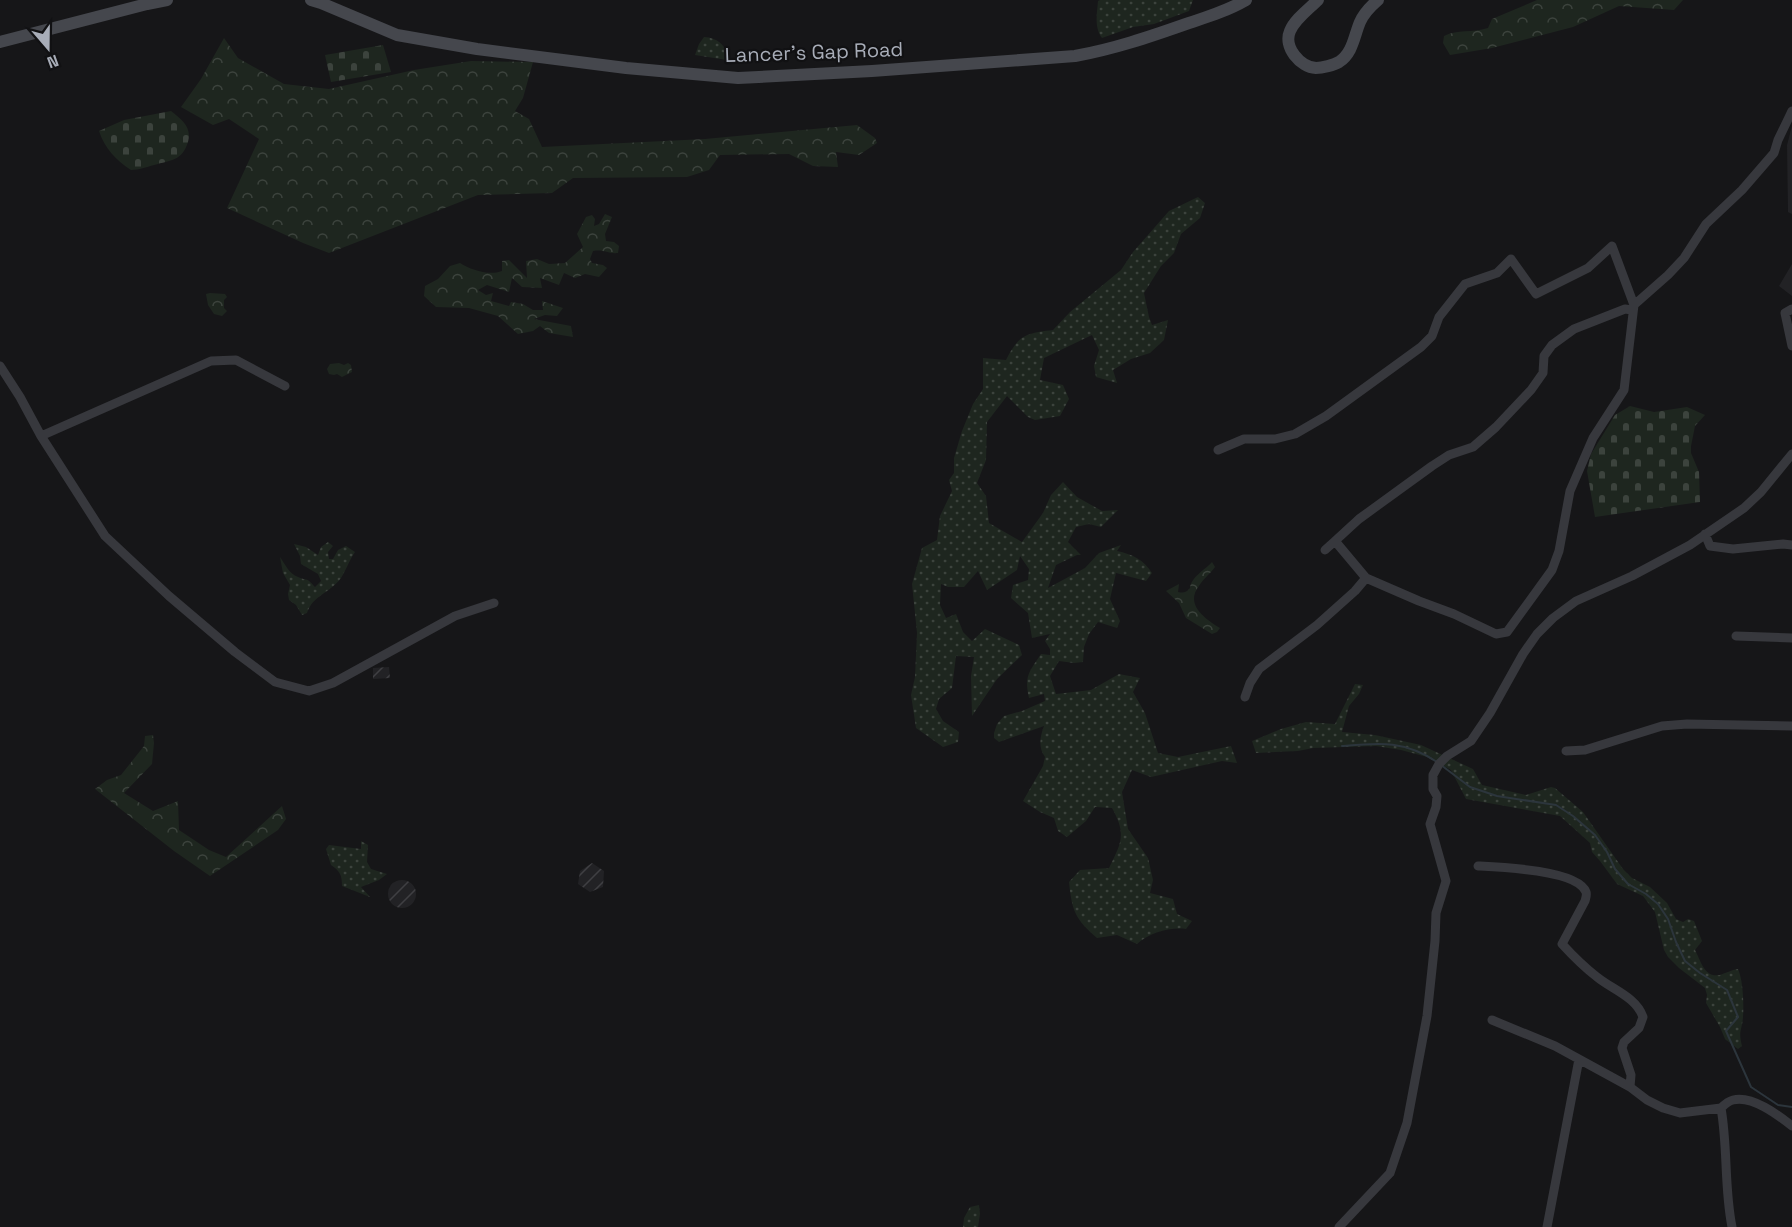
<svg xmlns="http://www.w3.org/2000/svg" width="1792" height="1227" font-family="'Space Grotesk',sans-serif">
<defs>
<pattern id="industrial-furrows" width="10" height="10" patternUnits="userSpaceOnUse" patternTransform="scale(1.5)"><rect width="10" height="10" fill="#222225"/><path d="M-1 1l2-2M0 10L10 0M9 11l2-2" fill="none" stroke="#3f3f43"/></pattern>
<pattern id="grass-dots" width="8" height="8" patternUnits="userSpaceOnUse" patternTransform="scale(1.5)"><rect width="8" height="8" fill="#1e261f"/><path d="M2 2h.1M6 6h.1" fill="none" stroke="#3c433d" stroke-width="1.8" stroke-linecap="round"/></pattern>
<pattern id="forest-crowns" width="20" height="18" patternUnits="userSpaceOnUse" patternTransform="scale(1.5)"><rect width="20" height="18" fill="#1e261f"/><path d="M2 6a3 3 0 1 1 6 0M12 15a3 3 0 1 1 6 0" fill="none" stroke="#3c433d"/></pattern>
<pattern id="cemetery-stones" width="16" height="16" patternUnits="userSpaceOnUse" patternTransform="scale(1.5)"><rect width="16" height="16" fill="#1e261f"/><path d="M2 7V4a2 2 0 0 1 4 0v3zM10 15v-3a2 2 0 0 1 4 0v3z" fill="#3c433d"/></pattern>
</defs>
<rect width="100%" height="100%" fill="#161618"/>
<path fill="#222225" d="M1792,126V214L1788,212L1787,145Z
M1792,264V296L1779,286Z"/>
<path fill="url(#industrial-furrows)" d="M389,667L390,678L373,679V668Z
M592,863L604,871L603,887L590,892L578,884L580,871Z
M388 894a14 14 0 1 1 28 0a14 14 0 1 1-28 0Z"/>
<path fill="url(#grass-dots)" d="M1100,0H1193L1189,11L1154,24L1133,27L1102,38C1094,27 1097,14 1098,1Z
M704,37C718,38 723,44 729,55L727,60L695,55L699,44Z
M1198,197L1205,203L1200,218L1181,234L1174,253L1161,266L1144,293L1149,317L1152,325L1168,320L1164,340L1150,353L1131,359L1113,370L1117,383L1096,377L1094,366L1099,350L1092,335L1044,358L1040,380L1063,385L1069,399L1060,416L1035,420L1028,417L1007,396L987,422L986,460L977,483L986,496L989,523L1022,542L1043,513L1051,495L1063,482L1077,497L1102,511L1118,510L1101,527L1089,524L1076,527L1068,542L1081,555H1077L1056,565L1048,588L1085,568L1099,553L1121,545L1117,551C1132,554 1144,560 1152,573L1146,581L1116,573L1110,599L1120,621L1117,628L1098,622L1089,634L1084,647L1083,662L1074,663L1059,661L1050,676L1056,694L1091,690L1119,674L1140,678L1133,692L1145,713L1158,753L1178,757L1231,746L1237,763L1222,761L1151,777L1132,770L1122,792L1128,829L1148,858L1153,880L1150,893L1173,899L1177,914L1192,921L1186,929C1170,927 1149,933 1137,944L1117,935L1097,938C1075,919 1072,911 1069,882L1080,870L1109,868C1121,843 1127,835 1112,808L1095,807L1086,821L1067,837L1058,831L1054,818L1040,812L1023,801L1043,766L1045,757C1038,748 1040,736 1044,726L999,742L994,738V733L997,724L1004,716L1022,711L1045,701L1044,694L1029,698C1024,676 1029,672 1041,654L1050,655V649L1045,641L1050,634L1032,638L1028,613L1011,598L1013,585L1028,580L1029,569L1020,556L1017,570L987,590L978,571L964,587H948L941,584L940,605L946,618L956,614L963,632L972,641L985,629L1019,645L1022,655L997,679L972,716L971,676L974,657L956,656L952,688L939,699L936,709L943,721L959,732L958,742L943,747L916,728L911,695L915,677L917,633L912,584L922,548L937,540L940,516L952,491L949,480L954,473V458L962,431L973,404L983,389V358L1006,360C1018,336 1025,333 1053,330L1070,312L1121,270L1133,252L1169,211Z
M328,542L333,546L328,552L329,559H333L338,550L346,546L355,552C349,561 346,570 341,578C330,593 313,595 307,613L302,615L296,605L289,600L288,594L290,585L283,573L280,557C285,564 289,574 298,577C309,582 305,576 315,587L321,581L318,574L301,564L300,556L294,544L306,547L318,555L321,547Z
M1355,684L1363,685L1359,694L1349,706L1342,732L1375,735L1421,745L1473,769L1482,785L1526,795L1551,787L1555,788L1583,812L1623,869L1632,878L1650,887L1667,903L1676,919L1683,922L1688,919L1694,921L1702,941L1695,950C1701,961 1704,978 1720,975C1726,973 1731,970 1738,969C1743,980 1744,1004 1743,1017C1742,1031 1738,1030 1742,1046L1738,1049L1725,1039L1720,1027L1706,1003L1707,995L1705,988L1679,968L1668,957L1664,950L1655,912L1643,896L1617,884L1600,861L1592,852L1590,843L1560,816L1466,799L1451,770L1427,757L1401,750L1376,746L1313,748L1298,751L1256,753L1252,741L1281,729L1306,722L1335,724Z
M361,841L368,845L367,862L371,869L387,874L379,880L361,887L370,897L342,886C342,875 340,871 331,865L326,849L329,845L361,849Z
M979,1205L980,1214L978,1227H963L964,1218L970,1207Z"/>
<path fill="url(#forest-crowns)" d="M1537,0H1683L1674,10L1619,6L1573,27L1492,48L1450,55L1443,43L1444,36C1458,29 1472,33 1488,28L1492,19Z
M224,38L238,58L284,84L329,89L414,70L471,61L533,62L523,98L515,111L529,119L542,147L705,139L857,125L875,138L877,143L859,155L836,152L838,167L813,166L789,154L720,155L709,170L687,177L573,178L552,193L478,195L329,253L303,243L227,208L259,139L229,119L213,125L181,107L201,79Z
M605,214L612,217L605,234L606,241L614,242L619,246L618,253C607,254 605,249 593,251L590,259L592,263L603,265L607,268L599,277L585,274L575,278L564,273L559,285L540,278L542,288L522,287L512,278L509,292L487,285L478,290L486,295L493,293L491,301L509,306L511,302L523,304L533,310H543L542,301L563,308L557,316L545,315L534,319L571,326L573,337L549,333L540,326L533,331L518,334L498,316L469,308L436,307L424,296L425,286L438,279L450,266L460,263C471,270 489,276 502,271V261L509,260L527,278L526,261L537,259L549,264L565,263L583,247L577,234L586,217L592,215L595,219L594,226L599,224Z
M210,293L225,294L227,297L224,300V308L227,311L222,316L214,314L208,305L206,294Z
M339,363L344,365L348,363L351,365L352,372L342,377L337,374L334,375L329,374L327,369L330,364Z
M1212,562L1215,567C1210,574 1203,579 1199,586C1184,605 1206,619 1220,628L1217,632L1212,634L1186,618L1179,603L1166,591L1179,584L1178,592C1183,593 1186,593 1190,588C1191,577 1205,570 1212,562Z
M153,735L154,743L152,764L124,793L153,811L178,801L179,830L209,850L226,857L282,806L286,819L278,830L210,876L174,851L95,789L107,780L121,775L144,746L145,736Z"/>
<path fill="url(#cemetery-stones)" d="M383,45L391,72L331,82L325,55Z
M171,111C182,120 192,127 188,142C182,161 171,160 154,165C146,167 139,170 131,170C116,160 105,149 99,131L124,120Z
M1630,406L1654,412L1687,407L1705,415L1695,426L1691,446V453L1699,472L1700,502L1595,517L1587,471L1591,454L1615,415Z"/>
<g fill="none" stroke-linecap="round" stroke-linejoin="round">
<path stroke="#2c353c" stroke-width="2" d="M1342,746C1379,743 1404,740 1437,762
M1441,765L1470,787L1497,796L1556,805L1573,816L1595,835L1607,852L1615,869L1628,884L1646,894L1658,904L1668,919L1676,942L1685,961L1700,973L1727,990L1738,1017L1726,1031L1751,1087L1778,1105L1792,1107"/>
<path stroke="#37383d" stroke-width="9" d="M1792,309L1785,313L1792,346
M0,366L20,397L41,436L105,536L169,596L235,652L275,682L309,691L333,683L455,616L494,603
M41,436L211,361L236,360L285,386
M1218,450L1244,439H1275L1295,434L1326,416L1421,347L1432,336L1439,317L1465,284L1497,273L1511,259L1536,294L1588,268L1612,246L1634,305
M1705,534L1710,546L1733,549L1783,544L1792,545
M1325,550L1335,541
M1366,578L1419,601L1454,614L1496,634L1507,632L1552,570L1559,551L1570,491L1593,438L1624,390L1634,305L1668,275L1684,258L1706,224L1742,190L1774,153L1778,140L1792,111
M1736,636L1792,638
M1245,697L1250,683L1259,669L1317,625L1355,591L1366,578L1335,541L1359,519L1432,466L1449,455L1473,447L1496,427L1531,390L1543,373L1544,356L1552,345L1574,329L1625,309L1632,310
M1566,751L1585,750L1662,726L1687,724L1792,726
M1478,866C1499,867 1578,870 1586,892C1587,895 1586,897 1585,901L1562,944C1573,956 1584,967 1597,977C1613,990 1636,997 1643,1017L1639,1028L1624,1042L1622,1048L1631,1075L1630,1087
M1492,1020L1555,1046L1630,1087L1647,1100L1663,1108L1680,1113L1721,1108
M1339,1227L1390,1173L1407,1123L1427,1016L1435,941L1436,913L1446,881L1430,824L1436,807L1437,796L1433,789V775L1439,764L1447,756L1471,741L1490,713L1523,654L1537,634L1553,618L1576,601L1632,576L1690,545L1744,508L1761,492L1792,454
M1547,1227L1579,1059
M1732,1227C1724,1187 1728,1148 1721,1108C1724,1105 1729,1101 1733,1100C1752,1095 1778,1115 1792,1126"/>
<path stroke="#45474d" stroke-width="12" d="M311,0L321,3L397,35L477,49L626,68L738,78L872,71L1075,56C1114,49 1149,37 1186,24C1207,17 1227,11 1246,0
M1318,0C1309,9 1295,19 1290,31C1283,47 1300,67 1316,68C1322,68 1334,65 1339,62C1353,53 1354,36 1360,22C1364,13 1371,6 1378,0
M0,42L147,4L167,0"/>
</g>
<g text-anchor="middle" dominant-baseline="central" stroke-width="4.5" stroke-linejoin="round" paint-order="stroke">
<g font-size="20" fill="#a8adb8" stroke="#111113">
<text transform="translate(814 52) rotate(-2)">Lancer's Gap Road</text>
</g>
</g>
<g transform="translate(48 48) rotate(160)" stroke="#111113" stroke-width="4.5" paint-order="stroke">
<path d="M0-4.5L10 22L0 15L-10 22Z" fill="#a8adb8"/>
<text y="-9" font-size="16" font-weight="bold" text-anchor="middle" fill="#a8adb8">N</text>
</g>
</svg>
